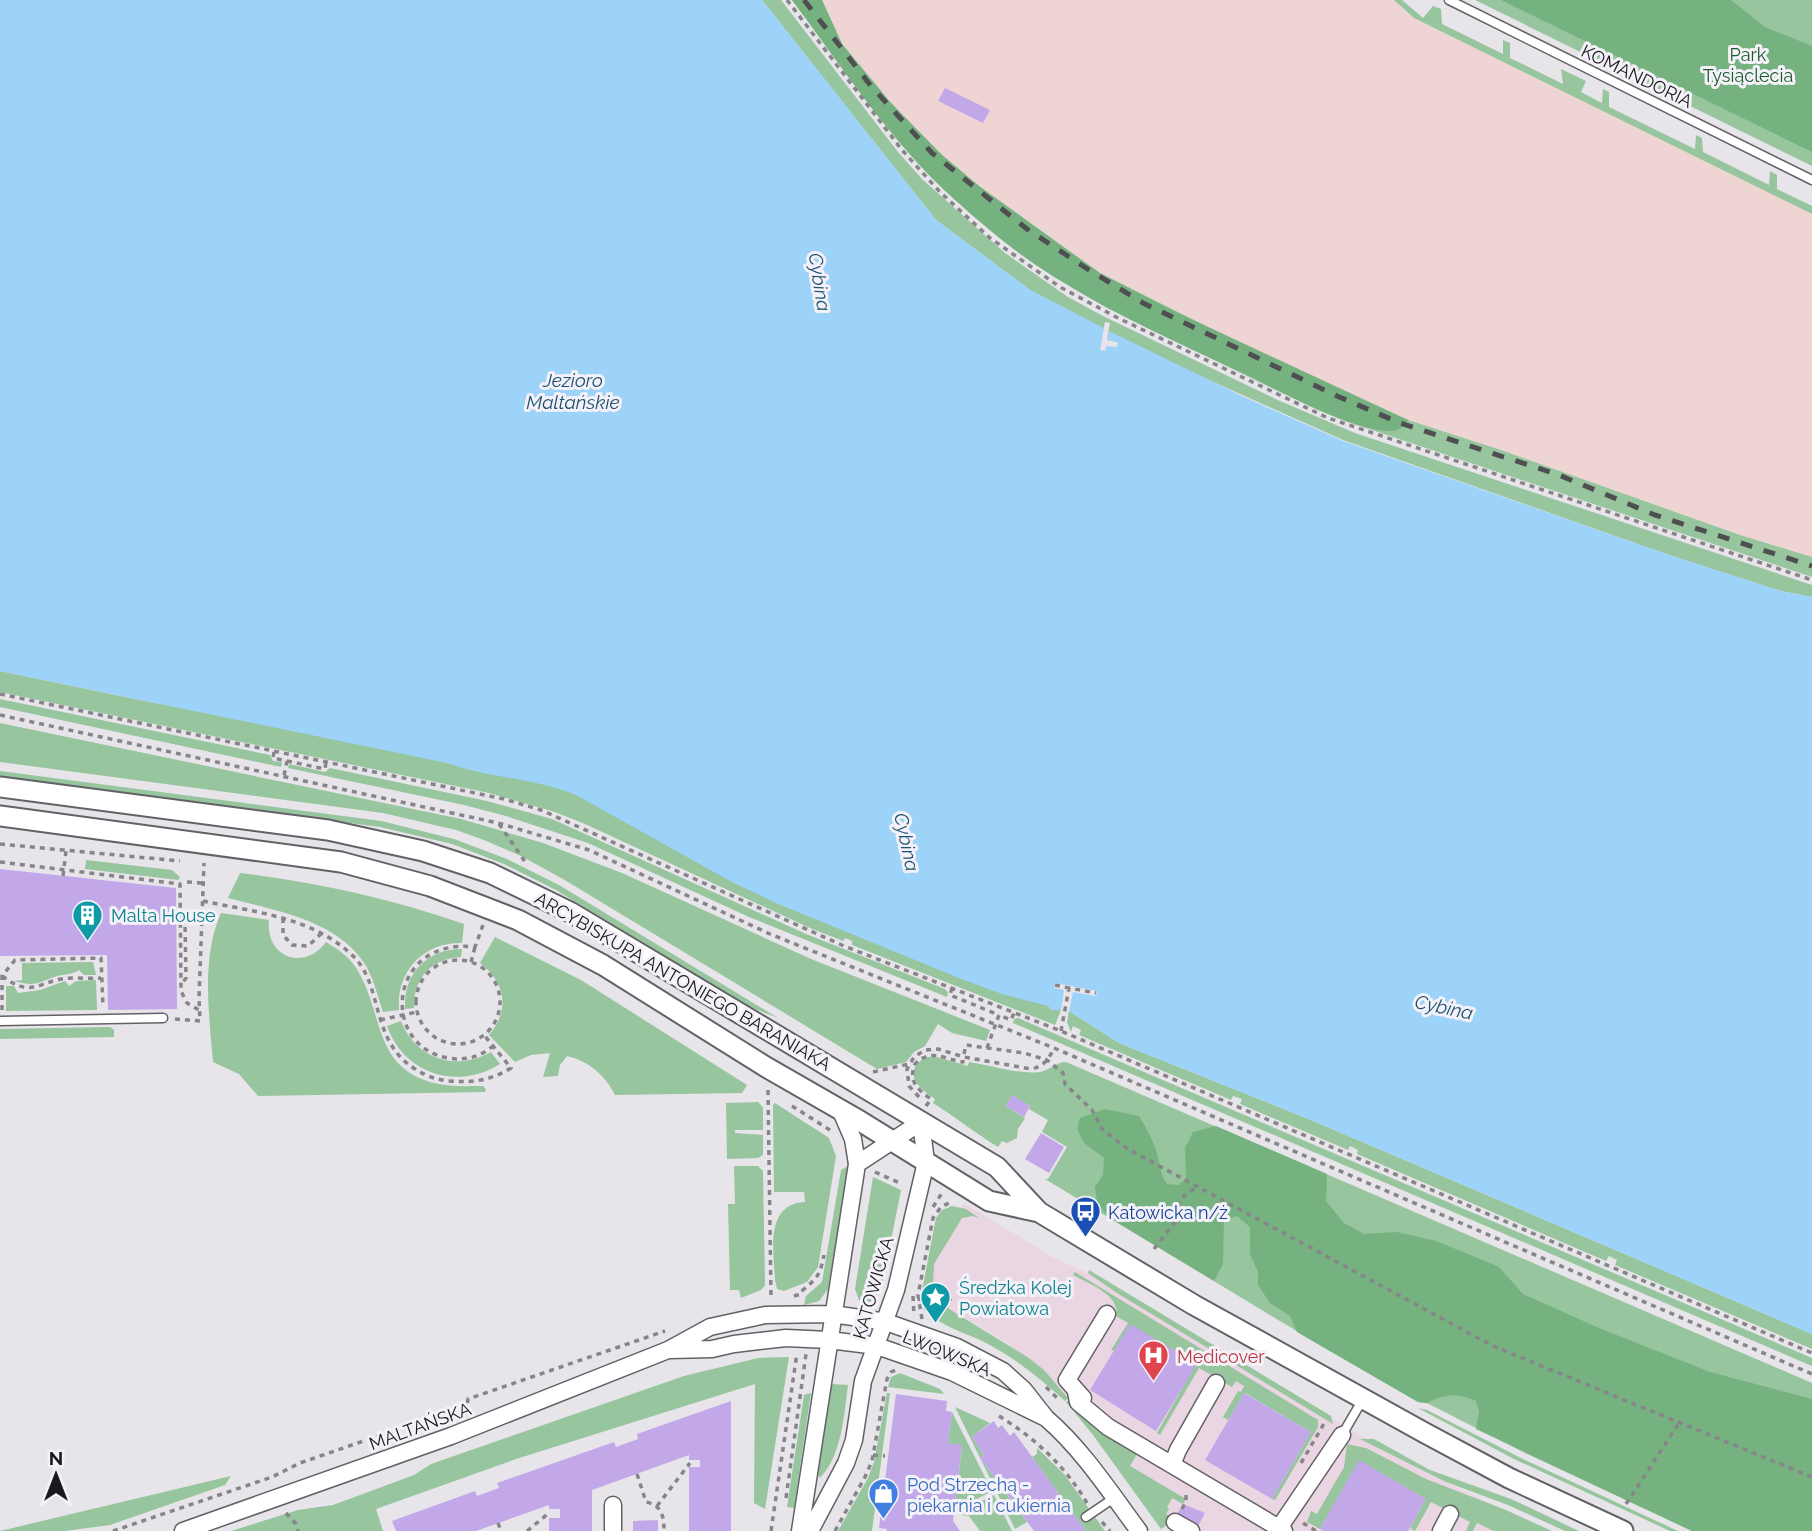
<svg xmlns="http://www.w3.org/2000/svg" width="1812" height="1531" font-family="Raleway,sans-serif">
<rect width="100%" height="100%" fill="#e7e4ea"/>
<path fill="#ead5e2" d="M964,1203L1054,1258L1090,1274L1400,1459L1545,1531H1176L1082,1413L1033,1362L1006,1342L974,1323L941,1309L932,1285L933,1256Z"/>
<path fill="#efd4d4" d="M822,0H1394L1414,18L1812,214V557L1740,535L1501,450L1408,420L1250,348L1100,273L979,186L942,155L891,103L842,44Z"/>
<path fill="#96c59e" d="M762,0H781L898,152L922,179L1005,253L1068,297L1103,316L1280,401L1355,433L1812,585V597L1781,591L1672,556L1343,440L1131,345L1107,340L1110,323L1105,322L1101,339L1080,317L1030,290L936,220Z
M792,0H822L842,44L891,103L942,155L979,186L1100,273L1250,348L1408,420L1501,450L1740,535L1812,557V577L1357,425L1284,394L1107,308L1042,269L1011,247L928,174L903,146Z
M1394,0H1402L1423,18L1433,6L1441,9L1442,24L1503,54V40L1510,43V58L1563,84L1561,69L1586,81L1581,92L1602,103L1603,89L1609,92V107L1695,149L1696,135L1702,138L1703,152L1769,185L1770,171L1777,175V189L1812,206V214L1414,18Z
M1475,0H1812V166Z
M0,671L145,701L530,772L1045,998L1051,1010H1061L1055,1025L852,945V941L845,938L843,941L810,928L585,824L555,812L489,793L0,692Z
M0,699L270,755L273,761L282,762L281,767L0,707Z
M0,723L461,819L543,843L622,873L811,959L990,1030L986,1041L952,1033L938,1024L925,1046L914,1052L906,1062L877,1069L563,879L521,856L484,840L456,830L383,813L0,762Z
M289,764L325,772L330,768L487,801L552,819L806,934L945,989L948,993L947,997L749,917L588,843L506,816L464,805L288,768Z
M0,771L381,821L454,839L507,859L559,885L778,1018L745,1005L556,890L504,864L452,844L380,827L0,777Z
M86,860L172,870L180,877L178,880L85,869Z
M240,873C320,883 388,898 464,924L462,943C424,942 396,971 399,1010L383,1012C378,997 374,980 366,966C338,920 276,911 228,898Z
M221,913L269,920C265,957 304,972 326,942C339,950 350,957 358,971C384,1015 373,1071 439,1084C454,1087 469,1086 483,1086L486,1089L485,1092L258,1096L239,1074L213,1062C209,1014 201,958 221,913Z
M495,937L581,980L747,1085L742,1093L615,1095C605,1075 589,1061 567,1056L560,1065L558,1076L543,1077L550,1053L531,1055L515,1062L489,1035C510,1011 506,982 480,963Z
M462,949L461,957C432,958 413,978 414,1008L405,1009C403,974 427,949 462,949Z
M93,962L96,975H84L79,970C71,975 66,974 57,976C36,983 37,987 14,981L22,980V963Z
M96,980L97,1010L6,1011V986H14L18,993L40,990L65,981L69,986L76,981Z
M1069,1011L1119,1043L1311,1120L1812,1334V1349L1615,1265L1617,1260L1609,1256L1606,1261L1357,1154L1358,1150L1350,1146L1348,1150L1240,1104L1242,1099L1233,1096L1231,1100L1079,1035L1081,1030L1073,1026L1071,1032L1067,1022Z
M1018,1018L1812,1358V1366L1013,1023L1014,1019Z
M401,1021C416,1059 456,1072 491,1052L500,1064C457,1091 404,1074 387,1026Z
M110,1027L114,1030V1037L0,1039V1029Z
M926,1057H937L968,1066L969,1062C989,1065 1022,1075 1040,1072C1050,1070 1056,1062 1066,1062L1812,1383V1531H1692L1525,1453L1427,1403L1418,1402L1323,1347L1045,1179H1048L1067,1147L1042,1132L1048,1120L1029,1109L1030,1106L1012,1095L1006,1106L1025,1118L1018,1129L1017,1138L1007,1143L1002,1141L998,1147C976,1134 956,1117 933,1103L935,1099C918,1088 901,1072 926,1057Z
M758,1102L763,1107V1130H735V1133L763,1135V1155L758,1158L727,1159L726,1103Z
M775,1103L829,1138L836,1156L818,1267L807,1282L784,1291L777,1289L775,1280C774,1252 764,1204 805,1202L804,1192H774L773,1105Z
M734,1166H758L763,1171L765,1285L761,1290L741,1298L739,1290H730L728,1204H735Z
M848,1166L828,1289L819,1301L804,1305L806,1296L822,1282L841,1170Z
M873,1177L901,1190L882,1286L874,1300L867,1303L859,1300L855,1289Z
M952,1206L966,1209L979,1218L973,1216L962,1218L934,1264L933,1285L939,1298L949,1309L1029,1358L1044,1370L1068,1398L1065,1401C1041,1379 1015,1358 986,1343C964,1332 942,1327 924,1310L921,1296L936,1218L942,1210Z
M1089,1270L1331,1416L1333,1424L1117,1293L1088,1273Z
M1075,1272L1318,1420V1427L1275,1500L1272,1499L1311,1432L1245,1393L1228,1420L1223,1417L1238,1391L1241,1392L1244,1386L1236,1381L1232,1387L1199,1368L1160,1435L1157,1433L1196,1364L1111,1350L1128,1323L1116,1316C1121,1295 1089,1284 1073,1275Z
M789,1357L765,1509L754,1503L755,1384L516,1459L376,1509L383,1531H231L298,1510L333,1505L414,1475L431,1464L684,1376L758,1358Z
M900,1373L940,1389L944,1394L888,1387L891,1377Z
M832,1384L848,1385C844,1415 842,1455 820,1478L817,1474Z
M811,1393L794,1508L787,1507L804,1395Z
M887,1393H890L872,1531H838L868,1478L874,1462Z
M1070,1399L1094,1428L1137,1454L1130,1466L1186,1499L1183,1504L1172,1498L1167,1508L1169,1509L1166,1514L1171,1517L1167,1525L1161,1529L1093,1435L1066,1402Z
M955,1407L990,1423L972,1437L984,1455L980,1458L1027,1522L1015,1529Z
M1418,1408L1427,1410L1523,1459L1678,1531H1670L1514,1459Z
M952,1412L992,1491L975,1500L977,1503L994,1495L1012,1531H980L969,1516L954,1514L962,1446L948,1443Z
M1360,1439H1374L1430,1470L1511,1499L1579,1531H1565L1508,1505L1446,1482Z
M1347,1444L1366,1448L1426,1479L1506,1510L1552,1531H1494L1477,1523L1473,1531H1466L1470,1522L1431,1502L1415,1531L1410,1528L1426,1499L1359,1461L1320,1529L1307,1522L1311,1511L1317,1514L1344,1467Z
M1037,1448L1064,1474L1105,1531H1086L1032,1457L1037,1454Z
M231,1476L225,1485L110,1525L65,1531H0Z"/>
<path fill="#75b280" d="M792,0H822L842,44L891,103L942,155L979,186L1059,244L1100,273L1174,311L1408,420C1404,426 1399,431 1391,431C1351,431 1286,394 1249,376C1179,343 1107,312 1042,269C1011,249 983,225 955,200C892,144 842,67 792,0Z
M1501,0H1731L1765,27L1812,46V152Z
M1105,1109L1139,1116C1147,1129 1154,1142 1158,1157C1161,1168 1160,1175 1167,1184L1179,1185L1186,1178L1185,1148L1193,1132L1216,1126L1327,1174L1326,1201L1344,1223L1364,1234L1397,1232L1436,1241L1499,1267L1523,1294L1599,1328L1710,1372L1812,1399V1531H1692L1476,1429L1479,1412L1476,1401C1459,1392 1443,1394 1427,1403L1418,1402L1297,1332L1290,1316L1270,1303L1258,1285V1272L1250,1254V1227L1237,1216L1224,1220L1223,1264L1214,1281L1108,1217L1097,1202L1095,1187L1103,1175L1104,1158L1084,1143L1077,1129L1080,1118Z"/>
<path fill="#9dd3f9" d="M0,0H762L936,220L1030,290L1104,328L1100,350L1105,351L1106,346L1117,347L1118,342L1107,340L1109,331L1244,397L1343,441L1672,556L1781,591L1812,597V1334L1311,1120L1119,1043L1069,1011L1073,992L1096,996L1097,991L1055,983L1054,988L1064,990L1061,1010H1051L1048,1006L1002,994L959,978L776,903L732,882L576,795C534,778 489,778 447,763L0,671Z"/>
<path fill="#c2a7e9" d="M945,88L990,110L983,123L938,101Z
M0,869L176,888L177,1009L108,1010L107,955L0,956Z
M1012,1095L1030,1106L1024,1117L1006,1106Z
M1041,1133L1064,1147L1049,1173L1025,1159Z
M1130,1324L1197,1364L1156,1431L1090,1390Z
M1244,1393L1311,1432L1272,1499L1205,1460Z
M896,1394L947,1401L946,1411L952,1412L948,1443L962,1445L953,1521L960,1531H886L887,1529L879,1528Z
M731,1401V1531H689V1467H700V1460H689V1455L592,1490V1531H549V1518H560V1509H549V1505L476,1531H396L392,1521L475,1491L477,1496L499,1488L497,1483L614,1442L616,1447L638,1439L637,1434Z
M994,1421L998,1428L1002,1425L1010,1436L1014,1432L1086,1531H1034L980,1458L984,1455L972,1437Z
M1359,1460L1426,1499L1408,1531H1323L1320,1529Z
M1183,1504L1205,1513L1198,1526L1177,1514Z
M658,1520V1531H633V1521Z"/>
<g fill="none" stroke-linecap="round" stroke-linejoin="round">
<defs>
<path id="service" d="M1449,0L1812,180
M0,1021L163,1018
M1342,1435L1363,1399
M1086,1517L1114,1498"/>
<path id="minor" d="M670,1350L712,1349L734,1344L786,1338L829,1340L877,1346L952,1372L1046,1418C1083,1450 1110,1492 1139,1531
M1076,1392L1078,1402L1108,1427L1284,1531
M1083,1398L1067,1380L1107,1314
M1172,1465L1178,1450L1216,1383
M613,1505V1531
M1175,1522L1191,1531
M183,1531L451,1436L668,1350L710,1327L765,1315L833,1314L886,1322L957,1347L1003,1371L1024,1390L1046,1418
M800,1531L857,1164L853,1139L840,1109
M810,1531L846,1463L854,1440L863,1381L896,1290L926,1162L921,1122L857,1164
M1277,1531L1342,1435
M1441,1531L1450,1514"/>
<path id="tertiary" d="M0,787L328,830L423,851L490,873L570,912L997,1167L1039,1212
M0,816L341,862L430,886L518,920L603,965L766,1067L860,1121L989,1201L1039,1212L1194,1305L1425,1433L1509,1478L1623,1531"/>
</defs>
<use href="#service" stroke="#636166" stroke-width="11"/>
<use href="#minor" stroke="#636166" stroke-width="19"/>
<use href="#tertiary" stroke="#636166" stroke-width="23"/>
<path stroke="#878589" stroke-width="3.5" stroke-dasharray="5 5" stroke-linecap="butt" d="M787,0L902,150L940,192L990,238L1060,287L1118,318L1328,418L1812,580
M0,694L504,799L541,810L844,946L1061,1031L1812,1353
M0,715L498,823L589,850L770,934L1054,1048L1812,1374
M274,752L273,758L287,761L284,776
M287,761L325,769L326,762
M499,824L526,863
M0,844L180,861
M0,862L180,884L181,991L187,1003L199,1010
M63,876L66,851
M187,882L202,883
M203,901C254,912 312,917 352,955C384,984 369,1040 415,1069C426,1076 437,1080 450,1081C473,1083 492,1080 511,1068L484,1035
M283,918V935L292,945L308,946L322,933
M180,922H185L186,978L183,982
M483,925L475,947C388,937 379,1046 448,1058C465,1061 480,1057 493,1046
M416 1002a42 42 0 1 1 84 0a42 42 0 1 1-84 0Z
M471,962L475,947
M2,976C29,996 34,985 61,979C73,977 88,979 101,978
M1055,985L1069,988
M952,988L950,995L999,1015
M2,1010V976L15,960L101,958L103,1007
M175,1019L200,1021L199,998L204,863
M380,1020L417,1012
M1061,1031L1069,988L1096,993
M987,1048L999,1015L1011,1020L1014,1013
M964,1054L966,1045L1024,1053L1047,1060L1063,1073L1065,1084L1092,1110L1102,1129L1126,1148L1493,1346L1812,1477
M873,1072L909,1064
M768,1090L771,1298
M919,1097L909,1086L907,1069L914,1057L925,1050L938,1049L964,1057L1031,1069C1043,1067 1049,1059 1054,1048
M792,1106L830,1130
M926,1106L931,1099C917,1089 908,1081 915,1064C931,1048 944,1059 963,1062V1060
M875,1172L902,1184
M933,1207L942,1193
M1154,1249L1176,1221L1178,1206L1184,1196L1198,1186
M794,1296C805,1293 795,1297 803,1290C818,1277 820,1275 824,1255
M913,1296L914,1316
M918,1299L940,1304L953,1298
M922,1319L918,1295L933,1218L941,1207L953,1201
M1046,1387L1060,1401
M466,1413L468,1399L665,1331
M999,1416C1035,1438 1066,1467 1087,1503
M873,1455L885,1456
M1301,1463L1325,1422
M637,1474L646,1502C662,1505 664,1517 664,1531
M786,1498L806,1354
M1626,1504L1679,1423
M657,1506L690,1463
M1182,1509L1186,1501V1493
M286,1513L296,1524L298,1531
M1102,1522L1110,1531
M498,1523L501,1531
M1303,1523L1316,1531
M113,1531L272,1477L300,1463L407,1426L429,1425
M527,1531L549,1513
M771,1531L797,1353
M835,1531L865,1477L872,1461L887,1379L891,1372L896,1370"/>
<use href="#service" stroke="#fff" stroke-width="8"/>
<use href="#minor" stroke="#fff" stroke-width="16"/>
<use href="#tertiary" stroke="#fff" stroke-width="19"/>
<path stroke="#4f4e51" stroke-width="5" stroke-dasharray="12 12" stroke-linecap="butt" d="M804,0L871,86L932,153L1027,229L1089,270L1143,303L1337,396L1400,423L1559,475L1655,515L1812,566"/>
</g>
<defs>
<symbol id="building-pin" viewBox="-11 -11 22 30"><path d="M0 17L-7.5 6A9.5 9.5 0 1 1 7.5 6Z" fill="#0f9aa8" stroke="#f4f2f8"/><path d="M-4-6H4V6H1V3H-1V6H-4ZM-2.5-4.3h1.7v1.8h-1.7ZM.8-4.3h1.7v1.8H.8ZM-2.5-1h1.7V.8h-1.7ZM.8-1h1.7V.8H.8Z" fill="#fff"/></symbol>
<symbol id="bus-pin" viewBox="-11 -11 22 30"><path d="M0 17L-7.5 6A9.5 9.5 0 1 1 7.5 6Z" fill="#1a4fb4" stroke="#f4f2f8"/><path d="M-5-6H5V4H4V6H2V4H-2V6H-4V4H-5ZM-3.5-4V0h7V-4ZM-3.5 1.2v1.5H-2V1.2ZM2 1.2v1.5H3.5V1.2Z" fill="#fff"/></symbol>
<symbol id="sight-pin" viewBox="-11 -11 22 30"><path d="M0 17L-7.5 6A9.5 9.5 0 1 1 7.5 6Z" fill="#0f9aa8" stroke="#f4f2f8"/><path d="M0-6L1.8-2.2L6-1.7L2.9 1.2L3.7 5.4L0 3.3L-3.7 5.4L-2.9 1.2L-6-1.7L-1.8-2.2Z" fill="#fff"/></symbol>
<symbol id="hospital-pin" viewBox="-11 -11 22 30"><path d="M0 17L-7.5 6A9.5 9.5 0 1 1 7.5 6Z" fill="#e0444e" stroke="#f4f2f8"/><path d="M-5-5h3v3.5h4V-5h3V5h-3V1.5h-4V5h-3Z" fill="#fff"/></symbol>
<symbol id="shop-pin" viewBox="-11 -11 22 30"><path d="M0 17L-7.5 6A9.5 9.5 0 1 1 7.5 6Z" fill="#3f7fe0" stroke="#f4f2f8"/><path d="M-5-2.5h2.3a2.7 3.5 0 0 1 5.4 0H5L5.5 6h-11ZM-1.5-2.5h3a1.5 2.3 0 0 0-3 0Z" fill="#fff"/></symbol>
</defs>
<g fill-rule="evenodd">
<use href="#building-pin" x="70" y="898" width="35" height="47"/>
<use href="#bus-pin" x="1068" y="1194" width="35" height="47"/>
<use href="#sight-pin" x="918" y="1280" width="35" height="47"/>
<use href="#hospital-pin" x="1136" y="1338" width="35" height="47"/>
<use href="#shop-pin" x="866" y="1476" width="35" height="47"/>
</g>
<g text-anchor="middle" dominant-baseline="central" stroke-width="6" stroke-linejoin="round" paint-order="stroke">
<g font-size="18" fill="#1a5c2d" stroke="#f4f2f8">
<text x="1748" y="54">Park<tspan x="1748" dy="21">Tysiąclecia</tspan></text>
</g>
<g font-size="18" fill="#1a1a1c" stroke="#f4f2f8">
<text transform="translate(1637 76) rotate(26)">KOMANDORIA</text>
<text transform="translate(683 981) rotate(30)">ARCYBISKUPA ANTONIEGO BARANIAKA</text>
<text transform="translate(873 1288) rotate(-74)">KATOWICKA</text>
<text transform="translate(947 1353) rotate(22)">LWOWSKA</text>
<text transform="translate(420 1426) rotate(-20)">MALTAŃSKA</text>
</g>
<g font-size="18" fill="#0d838f" stroke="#f4f2f8" text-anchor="start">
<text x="111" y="915">Malta House</text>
<text x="959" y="1287">Średzka Kolej<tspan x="959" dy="21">Powiatowa</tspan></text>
</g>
<g font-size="18" fill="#164399" stroke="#f4f2f8" text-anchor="start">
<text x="1108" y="1212">Katowicka n/ż</text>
</g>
<g font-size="18" fill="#be3a42" stroke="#f4f2f8" text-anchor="start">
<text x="1177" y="1356">Medicover</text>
</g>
<g font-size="18" fill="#366cbe" stroke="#f4f2f8" text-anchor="start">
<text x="907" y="1484">Pod Strzechą -<tspan x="907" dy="21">piekarnia i cukiernia</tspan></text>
</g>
<g font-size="19" font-style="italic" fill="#1e5171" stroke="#f4f2f8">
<text transform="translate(820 282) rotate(81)">Cybina</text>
<text x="573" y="380">Jezioro<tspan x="573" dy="22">Maltańskie</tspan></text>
<text transform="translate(907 842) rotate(78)">Cybina</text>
<text transform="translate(1444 1007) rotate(12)">Cybina</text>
</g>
</g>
<g transform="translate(56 1475)" stroke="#f4f2f8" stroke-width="5" paint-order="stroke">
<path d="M0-5L12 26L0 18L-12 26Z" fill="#1a1a1c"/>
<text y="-10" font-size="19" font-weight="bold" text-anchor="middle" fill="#1a1a1c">N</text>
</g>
</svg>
